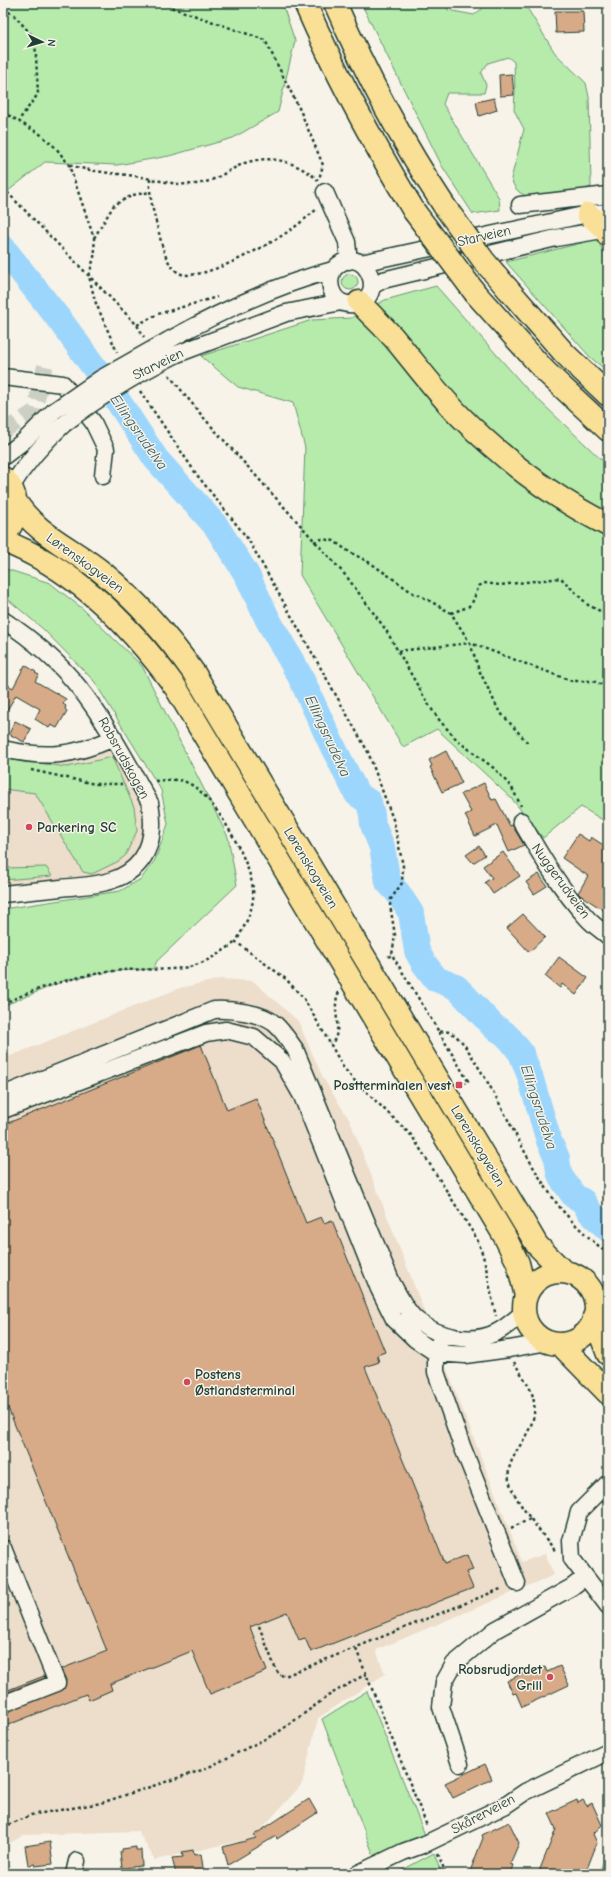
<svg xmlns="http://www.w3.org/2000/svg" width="611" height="1877" font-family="'Comic Neue',sans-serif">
<rect width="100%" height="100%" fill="#f7f3e8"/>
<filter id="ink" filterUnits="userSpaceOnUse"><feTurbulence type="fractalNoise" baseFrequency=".025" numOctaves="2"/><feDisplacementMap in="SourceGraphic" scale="8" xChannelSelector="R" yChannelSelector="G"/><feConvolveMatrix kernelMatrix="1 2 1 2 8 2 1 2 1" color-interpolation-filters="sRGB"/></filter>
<g filter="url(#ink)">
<path fill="#edddcb" d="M115,743L145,802L147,835L133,860L113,873L91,882L3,889V750L23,758L68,763Z
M221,979L253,981L298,1021L323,1078L350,1121L522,1562L545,1554L554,1575L376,1650L385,1674L318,1718L302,1784L253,1838L155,1860L138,1831L24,1835L3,1847V1059L180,988Z"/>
<path fill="#b6ebac" stroke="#6a9470" d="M3,3H282L295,41L278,112L233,138L169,156L117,165L45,162L3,195Z
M361,3H446L448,10L474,15L489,3H524L555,53L586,83L589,97L591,187C574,192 531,206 517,190C514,187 513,183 511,179L524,129L514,110L515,91L514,62L508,57L488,63L481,73L486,85L484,93H447L443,104L499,198L500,210L473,214L442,166Z
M597,239L608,261V372L590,357L506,262Z
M342 282a8 8 0 1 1 16 0a8 8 0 1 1-16 0Z
M436,286L526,388L608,466V823L581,807L543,838L512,799L437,729L403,747L300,575L305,448L293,403L238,387L201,356L312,320L351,318L385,300Z
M3,568L50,583L83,609L142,666L228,837L237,885L157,961L153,969L114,971L66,980L3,1006V909L120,891L141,879L155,860L168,824L161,790L94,681L43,629L4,596Z
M3,753L17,760L67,767L112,757L134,807L137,831L125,856L117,862L92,874L83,872L35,793L3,789Z
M46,867L52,876L3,880V868Z
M367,1691L425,1835L375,1859L322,1719Z
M608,1849V1874H599L600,1871Z
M434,1853L442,1874H395Z"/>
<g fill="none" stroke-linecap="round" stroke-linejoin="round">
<path stroke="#6b99ad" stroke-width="4.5" d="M433,1874L434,1872"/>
<path stroke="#9dd6fd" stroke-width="26" d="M3,248L62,323L112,392L156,459L216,526L247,575L268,620L300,676L332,745L357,794L369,802L372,815L373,825L382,847L388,882L398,893L411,913L417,951L423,962L436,979L456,987L462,993L494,1027L504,1033L511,1040L521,1053L530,1076L549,1141L557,1158L559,1172L562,1179L574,1196L583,1201L589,1211L608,1229"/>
</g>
<path fill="#d7aa88" stroke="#1f3d34" d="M555,11H583L584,32L556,33Z
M512,74L514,95L500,96L499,75Z
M494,98L497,110L479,116L476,102Z
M25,665L36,672L35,673L39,675L35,681L66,699L63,704L66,706L65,709L67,711L57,728L51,725L49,728L35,719L40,709L16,695L3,717V682L13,688Z
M15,721L31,729L24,742L9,734Z
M446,751L462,783L442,792L430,767L432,766L429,760Z
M484,783L492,800L496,799L510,826L512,825L524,845L509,852L497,825L475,836L465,815L471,812L461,794Z
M578,834L589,841L591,837L608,848V913L580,895L578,893L588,876L562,858Z
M479,846L485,855L473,863L466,855Z
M503,852L520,876L493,894L485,882L492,878L483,866Z
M539,874L547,886L534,894L526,882Z
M523,914L545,937L529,952L507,928Z
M559,957L588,978L576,995L562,984L560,988L545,976Z
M201,1045L227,1110L256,1098L306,1223L321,1217L324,1223L332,1220L385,1352L377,1355L379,1362L365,1367L445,1564L467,1555L473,1570L466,1572L473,1588L311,1652L305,1638L299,1640L287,1612L250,1627L267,1671L210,1694L192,1651L110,1684L112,1690L89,1700L86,1694L3,1727V1713L64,1689L66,1680L61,1669L107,1651L3,1396V1125Z
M560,1666L569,1685L522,1707L516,1693L513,1694L507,1681L525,1672L545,1667L547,1672Z
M44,1676L45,1678L3,1694V1692Z
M485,1764L492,1779L453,1798L445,1783Z
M309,1799L317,1813L277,1839L276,1836L228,1865L223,1847L256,1838L254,1835Z
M577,1800L578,1803L583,1800L587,1806L592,1803L602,1825L593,1834L597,1843L585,1874H538L556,1829L549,1813Z
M509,1822L519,1843L510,1864L513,1865L510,1874H469L483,1838L482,1835Z
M50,1842L53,1864L35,1866V1864L28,1865L25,1846Z
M136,1847V1850H141L142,1866L122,1868L120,1852H122V1849Z
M193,1850L194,1855L201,1854L204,1874H176L172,1858L183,1857L182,1852Z"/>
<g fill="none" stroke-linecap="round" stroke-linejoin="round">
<path stroke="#cccfc4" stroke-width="16" stroke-dasharray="16 8" stroke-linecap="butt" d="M3,431L34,412L45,366"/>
<defs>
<path id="minor" d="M325,192L347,242L349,261
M520,205L608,195
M361,263L588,214L608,212
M372,286L383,280L556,238L608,229
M169,340C221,311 276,285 333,270C363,236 392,300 353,304C333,306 326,285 333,270
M177,354L286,313L341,302
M3,377L63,384L93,422L106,449L103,476
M3,457L25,440L54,411
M11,487C26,463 43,443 64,424
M3,620C69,663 97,707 134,774
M3,749C47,759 73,756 114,738
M521,821C540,854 560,889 587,918C593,925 601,930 608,936
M3,894C22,892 42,890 61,888C77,886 94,886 110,881C147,869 157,840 150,803
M3,1095L214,1010C232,1009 262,1013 275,1024C283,1031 289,1041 295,1049L392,1283C399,1295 406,1312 418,1321C439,1337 472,1345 497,1332C507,1327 515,1319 524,1312
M3,1110L206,1033L226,1030L254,1037L282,1061L302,1096L379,1289L394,1319L415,1339L436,1353L465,1355L509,1349L548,1342
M439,1343L436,1353V1372L462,1446L517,1583
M608,1483L579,1512L571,1541L572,1559L608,1606
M3,1548L57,1683L3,1704
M460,1764L441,1707L444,1682L454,1664L495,1630L572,1587L585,1577
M74,1874L77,1861
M357,1874L403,1852L425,1844L506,1805L525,1792L608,1752"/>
<path id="highway" d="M305,3C337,77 373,143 414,211
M335,3C366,75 402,142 445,207
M588,214L605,229L608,235
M507,288L565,354L608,395
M476,294L545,371L608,430
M359,302C370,314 382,325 393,337C415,363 435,391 460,416C502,458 554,498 608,525
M3,478C20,492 20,521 3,535
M16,502C37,535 74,549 103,573C138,602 168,636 194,673L527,1228L537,1245L564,1272
M3,541C75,568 132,627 176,688L504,1235L518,1263L526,1296
M524 1308a36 36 0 1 1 72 0a36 36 0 1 1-72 0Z
M594,1317L608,1354
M560,1344L608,1393"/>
</defs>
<use href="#minor" stroke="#1f3d34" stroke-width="19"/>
<use href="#highway" stroke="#1f3d34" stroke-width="25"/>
<path stroke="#1f3d34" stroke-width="2.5" stroke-dasharray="3 3" stroke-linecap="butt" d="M167,3L173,8L265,40L300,110L323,165L319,179
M3,9L14,15L35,39L38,94L19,120
M3,112L40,134L56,148L69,165L94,238L95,253L89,276L95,301L117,352
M70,165C91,172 113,173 135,176C155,179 175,186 195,184C216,182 227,170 245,163C272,154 297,162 318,180
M150,179C149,197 154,215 159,233C162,246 166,265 179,273C198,284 268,245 286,233C297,226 307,217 317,209
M3,188L137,325L144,337
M94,238L114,205L133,195L150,192
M137,325L158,314L217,297
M169,375L203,417L347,577L386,630L428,704L440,721L458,741L495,769L512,788L521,806
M140,391L197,475L248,539L368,752L394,822L403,866L402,883L391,899L390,905L395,935L392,955L439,1032C444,1031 449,1031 453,1034C464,1041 472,1057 479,1068C505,1109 523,1155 551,1195C566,1218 587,1236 608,1254
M314,542L322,539L334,541L348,551L372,564L413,593L421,596L451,613L470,643L572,681H593L608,687
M451,613L468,607L472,603L479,586L484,583L500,585L561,578L588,605L608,615
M398,651L470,643L479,670L499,711L528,743
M31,770L95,784H122
M155,781C166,780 178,778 188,783C214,794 251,862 253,890C255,908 244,927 236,942L286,979L304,999L331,1045
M388,957L392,955
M339,992C330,1010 345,1027 331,1045L343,1067L353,1079L412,1136L477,1239C488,1265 489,1289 496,1316
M3,1004C38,987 76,976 114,971C137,968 159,971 182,968C202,966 220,953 236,942
M439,1032L468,1081L465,1083
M514,1362C520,1373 530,1385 533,1397C542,1433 504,1452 509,1480C513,1500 543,1534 556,1552
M511,1528L532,1518
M259,1626L276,1670L280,1675L285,1676L503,1588
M356,1649L427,1826
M3,1827L31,1815L101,1803L205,1769L277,1733L331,1694L366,1674
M438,1854L446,1874"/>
<use href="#minor" stroke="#f7f3e8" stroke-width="16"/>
<use href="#highway" stroke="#fadf96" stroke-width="22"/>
<defs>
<path id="minor-bridge" d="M54,411L100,379L169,340
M64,424C100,396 137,374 177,354
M134,774L150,803"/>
<path id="highway-bridge" d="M445,207L484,261L507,288
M414,211L476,294"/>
</defs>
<use href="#minor-bridge" stroke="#1f3d34" stroke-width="19" stroke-linecap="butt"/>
<use href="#highway-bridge" stroke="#1f3d34" stroke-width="25" stroke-linecap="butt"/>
<use href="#minor-bridge" stroke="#f7f3e8" stroke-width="16"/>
<use href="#highway-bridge" stroke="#fadf96" stroke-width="22"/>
</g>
</g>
<g fill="#d1495b" stroke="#f7f3e8" stroke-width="1.5">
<circle cx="29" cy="827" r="4"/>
<rect x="455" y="1081" width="8" height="8" rx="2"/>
<circle cx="187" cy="1382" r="4"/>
<circle cx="550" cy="1677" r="4"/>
</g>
<g text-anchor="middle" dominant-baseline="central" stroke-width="3" stroke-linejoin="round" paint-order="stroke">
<g font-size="14" fill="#1f3d34" stroke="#f7f3e8">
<text transform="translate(484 236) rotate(-13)">Starveien</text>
<text transform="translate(158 364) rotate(-26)">Starveien</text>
<text transform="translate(85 563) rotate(36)">Lørenskogveien</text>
<text transform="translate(124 758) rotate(61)">Robsrudskogen</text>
<text transform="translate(311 868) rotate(59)">Lørenskogveien</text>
<text transform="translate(561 881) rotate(54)">Nuggerudveien</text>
<text transform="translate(478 1146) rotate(59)">Lørenskogveien</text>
<text transform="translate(483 1814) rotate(-28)">Skårerveien</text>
</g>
<g font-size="14" font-weight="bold" fill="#1f3d34" stroke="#f7f3e8" text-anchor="start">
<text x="37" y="827">Parkering SC</text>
<text x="451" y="1085" text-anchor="end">Postterminalen vest</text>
<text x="195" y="1374">Postens<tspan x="195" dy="16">Østlandsterminal</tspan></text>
<text x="542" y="1669" text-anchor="end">Robsrudjordet<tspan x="542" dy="16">Grill</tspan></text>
</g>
<g font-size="15" font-style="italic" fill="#385c5c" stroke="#f7f3e8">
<text transform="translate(139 432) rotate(55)">Ellingsrudelva</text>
<text transform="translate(328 736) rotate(65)">Ellingsrudelva</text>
<text transform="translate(539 1107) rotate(72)">Ellingsrudelva</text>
</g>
</g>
<rect width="611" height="1877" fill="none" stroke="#f7f3e8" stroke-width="16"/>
<rect x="8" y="8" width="595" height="1861" fill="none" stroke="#1f3d34" stroke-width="1.5" filter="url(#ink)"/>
<g transform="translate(42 42) rotate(95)" stroke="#f7f3e8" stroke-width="3" paint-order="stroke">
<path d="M0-3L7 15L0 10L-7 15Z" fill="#1f3d34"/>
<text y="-6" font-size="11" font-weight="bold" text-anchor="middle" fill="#1f3d34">N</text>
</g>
</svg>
